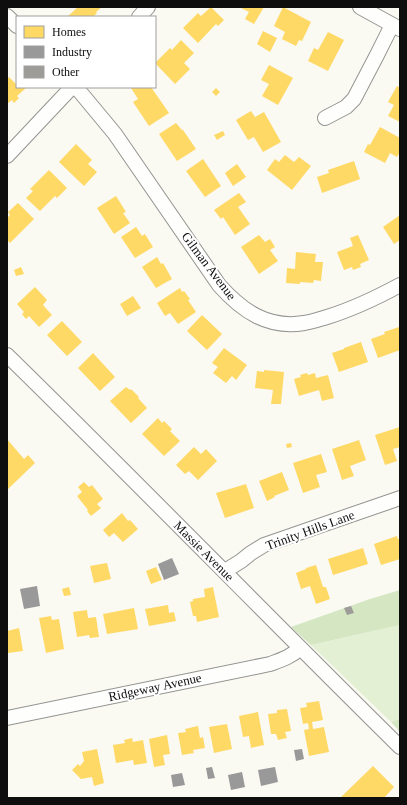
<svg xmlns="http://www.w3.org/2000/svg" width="407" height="805" font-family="Georgia,serif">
<rect width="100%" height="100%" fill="#faf9f2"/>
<path fill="#e3f0d3" d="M400,625V719L391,722L311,645Z"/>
<path fill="#d4e7c2" d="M400,590V625L311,645L291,627L367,600Z
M400,719V732L391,722Z"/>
<path fill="#ffd966" d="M78,7H102L96,12L97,13L93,17H67Z
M211,7L224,20L218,26L216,24L198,43L183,28L198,13L201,16Z
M239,7H264L254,24L245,19L249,12Z
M283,7L311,22L302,41L299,40L296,46L282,39L285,32L274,26Z
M263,31L277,38L270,52L257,44Z
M328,32L344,40L328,71L308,61L314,48L318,50Z
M181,40L194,53L184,63L190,69L175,84L155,63L170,48L172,50Z
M269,65L293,78L278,105L262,96L269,84L261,80Z
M9,77L16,84L17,83V87H27L17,96L19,98L14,103L12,100L7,104V79Z
M397,86L400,88V122L388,116L394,105L388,102Z
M132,87H151L169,113L149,126L133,102L138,99L131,88Z
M216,88L220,92L216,96L212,92Z
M251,111L255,117L264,112L281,142L263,152L254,137L248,140L236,120Z
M176,123L182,130H183L196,149L177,161L159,134Z
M380,127L400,138V152L397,157L390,153L385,163L364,152L368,144L370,145Z
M223,131L225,135L217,140L214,135Z
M76,144L92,160L88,164L97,172L84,186L59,162Z
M285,155L294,162L299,157L311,166L292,190L267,170L275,159L279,162Z
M203,159L221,186L205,197L186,171Z
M354,161L360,179L322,193L317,177L329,173L328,170Z
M237,164L246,177L233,186L225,173Z
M49,170L67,188L57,198L55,196L40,211L26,198L33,191L30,189Z
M239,193L246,202L238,207L250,224L235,235L223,217L221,219L214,210Z
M116,196L126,212L123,213L130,223L114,234L97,208Z
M18,203L34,219L10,243L7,240V218L10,215L8,212Z
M400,215V240L394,244L383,227Z
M136,227L142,236L145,234L153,247L135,258L121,237Z
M259,235L265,242L270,239L275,247L270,250L278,261L259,274L241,247Z
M358,235L369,260L360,264L361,267L353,270L352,267L344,270L337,252L353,246L350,238Z
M296,252L316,254L315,262H323L321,281L314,280L313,283L300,282V284L286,283L287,268L295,269Z
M157,257L161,264L163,263L172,279L156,288L142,267Z
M21,267L24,274L16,276L14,270Z
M35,287L47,300L43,305L52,315L39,327L29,316L26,319L22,314L24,312L17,304Z
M180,288L182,292L184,291L190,299L188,300L196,312L178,324L170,313L165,316L157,303Z
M133,296L141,308L127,316L120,304Z
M202,315L222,334L207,350L187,331Z
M62,321L82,342L67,356L47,335Z
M399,327L400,330V350L378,358L371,339L385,334L384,332Z
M361,342L368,362L339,372L332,353L344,349V348Z
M224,348L247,365L236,380L232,376L226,383L213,373L218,367L212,363Z
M93,353L115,377L100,391L78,368Z
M264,370L284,372L281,404H271L273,390L255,388L257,371L264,372Z
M307,373L308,375L315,373L316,378L328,375L334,398L322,401L319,390L299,396L294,379L301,377L300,375Z
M126,387L130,390L131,389L139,397L138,398L147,408L131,423L110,401Z
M158,418L162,423L164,421L172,429L170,431L180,441L164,456L142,434Z
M400,427V447L393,449L397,461L385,465L375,435Z
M7,439L24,459L28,455L35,463L7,490V472L8,471L7,470Z
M359,440L366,460L350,466L354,476L342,480L332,449Z
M291,443L292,447L287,448L286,444Z
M194,447L201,454L206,449L217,461L198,480L189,471L185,474L176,465Z
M321,454L327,472L316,475L320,487L303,493L293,463Z
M282,472L289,490L274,496L275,497L267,501L259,481Z
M84,482L89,487L92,485L103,499L97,504L101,508L91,516L87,511L88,510L77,496L82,492L78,487Z
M246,484L254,508L225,518L216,493Z
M122,513L128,521L130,520L138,529L123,542L114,533L109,537L103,530Z
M397,536L398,539H400V559L381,565L374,544Z
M363,548L368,564L333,575L328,559Z
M107,563L111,579L94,583L90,566Z
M316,565L323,587H326L330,599L316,604L310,586L301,589L296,573L306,569V568Z
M156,567L162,580L151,584L146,571Z
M69,587L71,595L64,596L62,589Z
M213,587L219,617L197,622L196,616H193L190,602L193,601V599L205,597L204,589Z
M168,605L169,613L174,612L176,621L149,626L145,609Z
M134,608L138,629L107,634L103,614Z
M87,610L88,618L96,617L99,637L90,638L89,635L77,637L73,612Z
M51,616L52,620L59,619L64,649L46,653L39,618Z
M19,628L23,651L8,653L7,650V631Z
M319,701L323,720L312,722L313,729L324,727L329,752L309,756L304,730L309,729L308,723L303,724L300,708L307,707L306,703Z
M287,709L291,731L285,732L287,738L278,740L276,734H271L268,714L277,713V710Z
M258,712L264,745L251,748L249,736L243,737L239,716Z
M227,724L232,749L214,753L209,727Z
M198,726L200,738L203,737L205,748L193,750L194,753L182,755L178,733L186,732L185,729Z
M167,735L170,754L163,755L165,765L154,767L149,739Z
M132,738L133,742L143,740L147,763L134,765L133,760L116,763L113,745L125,743L124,740Z
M97,749L104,783L94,786L92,777L81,779L72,770L78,764L80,766L84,761L82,752Z
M373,766L394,787L384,798H340Z"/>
<path fill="#999" d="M172,558L179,574L164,580L158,564Z
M37,586L40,606L24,609L20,589Z
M302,749L304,759L296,761L294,750Z
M212,767L215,778L208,779L206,768Z
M275,767L278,782L261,786L258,770Z
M242,772L245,787L231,790L228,775Z
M182,773L185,785L173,787L171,775Z"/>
<path fill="#9e9c98" d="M351,606L354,613L347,615L344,608Z"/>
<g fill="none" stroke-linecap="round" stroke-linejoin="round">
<defs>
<path id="street" d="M360,7L400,29
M7,16L17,26
M139,17L148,7
M76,87L115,134L219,285C242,311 268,329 304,323C312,322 320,319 327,317C353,309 376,298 400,285
M325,118L346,107L354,99L377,55L392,25
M7,156L72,87
M7,355C139,484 268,617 400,747
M225,571L241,561L251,553L264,545L400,498
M7,718L270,664C281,660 291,657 300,648"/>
</defs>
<use href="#street" stroke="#949491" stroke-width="16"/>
<use href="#street" stroke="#fefefd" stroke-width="14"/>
</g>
<g text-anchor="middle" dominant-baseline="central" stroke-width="4" stroke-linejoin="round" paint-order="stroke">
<g font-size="13" fill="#0e0e0e" stroke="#fff">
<text transform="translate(209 266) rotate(53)">Gilman Avenue</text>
<text transform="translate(310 530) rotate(-20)">Trinity Hills Lane</text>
<text transform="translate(204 551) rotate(45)">Massie Avenue</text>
<text transform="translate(155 687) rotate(-12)">Ridgeway Avenue</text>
</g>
</g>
<rect width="407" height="805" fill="none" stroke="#0e0e0e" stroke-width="16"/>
<rect x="16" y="16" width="140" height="72" fill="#ffffff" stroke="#9f9f9f"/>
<rect x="24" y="26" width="20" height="12" fill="#ffd966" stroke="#9f9f9f"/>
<text x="52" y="36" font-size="12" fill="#0e0e0e">Homes</text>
<rect x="24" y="46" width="20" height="12" fill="#999999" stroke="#9f9f9f"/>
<text x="52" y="56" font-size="12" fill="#0e0e0e">Industry</text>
<rect x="24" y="66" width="20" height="12" fill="#9e9c98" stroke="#9f9f9f"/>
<text x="52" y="76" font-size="12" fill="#0e0e0e">Other</text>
</svg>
